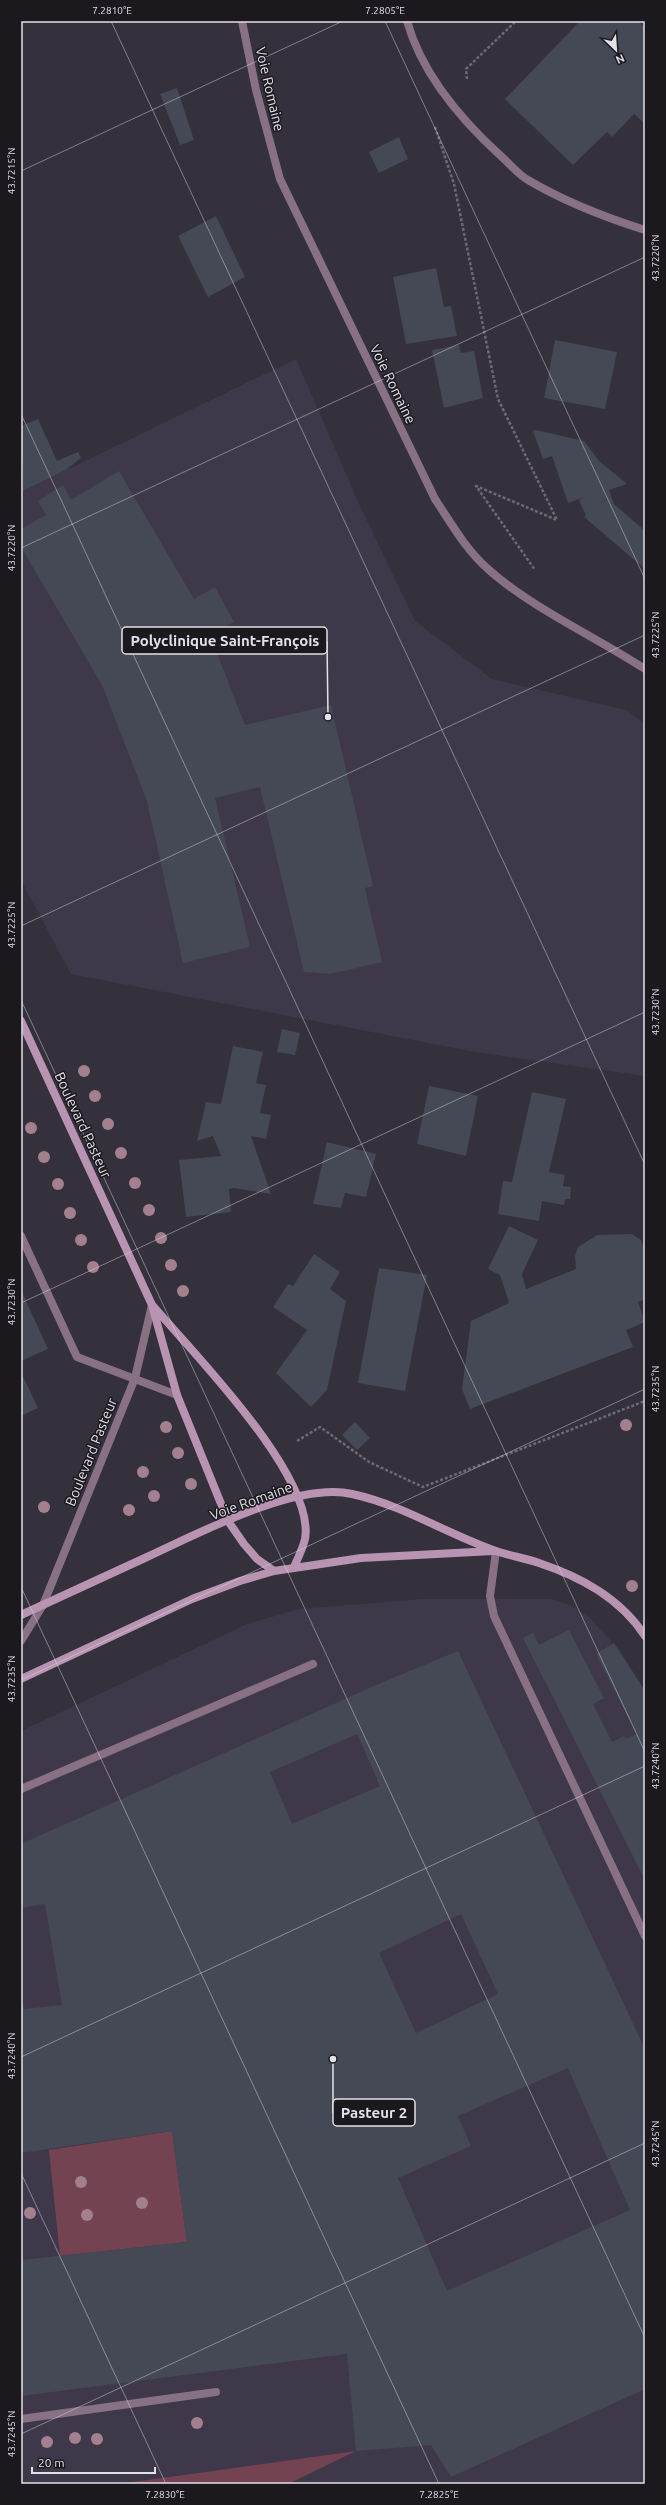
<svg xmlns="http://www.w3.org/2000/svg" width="666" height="2505" font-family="Ubuntu,sans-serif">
<rect width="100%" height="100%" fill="#34303c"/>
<path fill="#3f384a" d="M296,359L359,504L415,621L492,679L626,710L645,724V1076L475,1052L71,974L21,880V492Z
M422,1599H552L571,1606L589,1617L620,1651L645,1691V2484H21V1731L247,1624L299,1609Z"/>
<path fill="#734352" d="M172,2131L187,2242L60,2256L49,2150Z
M356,2451L288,2484H119Z"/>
<path fill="#454855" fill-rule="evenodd" d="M580,21H638L645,27V124L634,114L612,137L607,132L573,165L505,99Z
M177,88L194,140L180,145L160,94Z
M399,137L408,159L379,173L369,152Z
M216,216L245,277L208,297L178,236Z
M436,268L444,307L451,306L457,336L406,344L393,277Z
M555,340L617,352L605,409L544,398Z
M459,345L461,353L474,351L483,398L444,408L432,350Z
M38,419L57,461L78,452L81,458L66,470L23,491L21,426Z
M536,430L584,441L599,461L627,484L609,490L614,504L645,531V569L584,517L586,516L579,500L585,497L568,503L552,456L543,459L533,431Z
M119,471L194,599L215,587L234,622L215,633L219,639L213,643L245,725L331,705L373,886L365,888L382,962L330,974L304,972L260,787L215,798L250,947L183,963L147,801L102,685L21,547V529L46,515L38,501L63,485L71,500Z
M282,1029L300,1033L295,1055L277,1052Z
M233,1046L263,1052L256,1083L266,1085L260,1113L271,1115L266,1139L251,1136L271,1194L234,1188L229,1189L231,1212L186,1217L179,1160L221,1156L213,1136L197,1141L206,1102L221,1104Z
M429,1086L478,1096L466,1156L417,1144Z
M532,1092L566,1099L549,1172L565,1175L563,1186L571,1187L570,1199H565L564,1205L542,1201L539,1221L498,1214L503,1181L512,1182Z
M327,1142L376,1154L366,1197L345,1193L341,1208L313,1204Z
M509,1226L538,1240L522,1274L526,1289L576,1269L575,1256L578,1247L597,1235L632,1234L641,1240L645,1250V1299L638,1302L645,1322L626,1330L633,1347L470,1409L462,1389L471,1321L509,1303L500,1275L488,1269Z
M314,1254L340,1272L330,1289L346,1301L327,1390L311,1407L276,1373L307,1330L273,1307L288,1284L293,1286Z
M379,1268L427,1275L405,1391L358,1383Z
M21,1290L48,1349L21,1361Z
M21,1372L38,1408L21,1416Z
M355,1422L370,1438L357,1450L342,1435Z
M569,1630L604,1698L593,1704L612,1742L624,1736L626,1739L637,1734L596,1654L614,1643L645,1691V1880L523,1638L533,1633L539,1645Z
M458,1651L645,2049V2389L451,2477L431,2445L356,2451L347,2354L21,2396V2260L187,2242L172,2131L21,2153V1995L24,2009L62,2005L45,1904L21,1908V1844L383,1682ZM357,1734L380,1786L292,1824L270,1772ZM461,1914L498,1994L416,2033L379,1953ZM568,2068L630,2210L447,2291L398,2178L471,2146L458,2116Z"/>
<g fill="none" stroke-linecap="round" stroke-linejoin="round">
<path stroke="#6d6a74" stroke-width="2.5" stroke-dasharray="3 2" stroke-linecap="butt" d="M467,79L466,69L516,21
M435,127L454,184L498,399L557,520L476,486L535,570
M297,1441L320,1427L369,1462L423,1487L645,1401"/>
<path stroke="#887184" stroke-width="8" d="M21,1236L77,1357L177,1395
M496,1551L490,1596L494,1616L645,1936
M21,1641L43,1605
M21,1789L313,1664
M21,2419L216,2392"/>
<path stroke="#887184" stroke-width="8" d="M242,21L256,90L280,179L435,499C451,523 466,550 488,569C530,607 596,637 645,669
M407,21C422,75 462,121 503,158C511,165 519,175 528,180C565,202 604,217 645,230
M43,1605L135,1378L152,1305"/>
<path stroke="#b893b2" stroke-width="8" d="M21,1021L152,1305L177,1395L228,1521L244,1544L257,1559L274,1571
M154,1307C193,1353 316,1477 305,1539C303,1548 298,1558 294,1567
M21,1615C63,1596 105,1576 147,1557C197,1534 297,1481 352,1494C403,1505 447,1534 496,1551C510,1556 525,1558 539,1563C581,1577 620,1598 645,1636
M21,1679L192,1599L240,1581L274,1571L361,1558L493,1551"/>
</g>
<g fill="#a3808e">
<circle cx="84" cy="1071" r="6"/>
<circle cx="95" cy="1096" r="6"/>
<circle cx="108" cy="1124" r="6"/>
<circle cx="31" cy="1128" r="6"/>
<circle cx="121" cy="1153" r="6"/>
<circle cx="44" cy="1157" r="6"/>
<circle cx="135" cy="1183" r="6"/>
<circle cx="58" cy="1184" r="6"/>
<circle cx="149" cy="1210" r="6"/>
<circle cx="70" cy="1213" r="6"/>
<circle cx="161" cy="1238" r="6"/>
<circle cx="81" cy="1240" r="6"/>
<circle cx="171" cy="1265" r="6"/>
<circle cx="93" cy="1267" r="6"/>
<circle cx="183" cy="1291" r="6"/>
<circle cx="626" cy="1425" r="6"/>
<circle cx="166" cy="1427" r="6"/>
<circle cx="178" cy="1453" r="6"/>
<circle cx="143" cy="1472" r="6"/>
<circle cx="191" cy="1484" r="6"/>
<circle cx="154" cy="1496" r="6"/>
<circle cx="44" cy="1507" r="6"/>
<circle cx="129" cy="1510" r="6"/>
<circle cx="632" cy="1586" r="6"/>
<circle cx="81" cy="2182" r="6"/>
<circle cx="142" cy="2203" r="6"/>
<circle cx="30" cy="2213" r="6"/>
<circle cx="87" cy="2215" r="6"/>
<circle cx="197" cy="2423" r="6"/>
<circle cx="75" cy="2438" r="6"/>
<circle cx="97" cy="2439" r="6"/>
<circle cx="47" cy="2442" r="6"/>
</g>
<path fill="none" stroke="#e3e0e8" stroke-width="1" stroke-opacity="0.45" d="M111,21L645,1165M385,21L645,579M21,171L343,21M21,414L645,1752M21,548L645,257M21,926L645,635M21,1000L645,2338M21,1303L645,1012M21,1587L439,2484M21,1680L645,1389M21,2057L645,1766M21,2173L166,2484M21,2434L645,2143"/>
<g text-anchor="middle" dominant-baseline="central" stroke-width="3" stroke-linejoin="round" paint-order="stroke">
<g font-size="14" fill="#e3e0e8" stroke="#1b191e">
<text transform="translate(270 89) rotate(77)">Voie Romaine</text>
<text transform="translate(393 384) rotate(64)">Voie Romaine</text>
<text transform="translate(83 1125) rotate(65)">Boulevard Pasteur</text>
<text transform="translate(91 1452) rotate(-68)">Boulevard Pasteur</text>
<text transform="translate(251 1501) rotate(-20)">Voie Romaine</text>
</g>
</g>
<path fill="none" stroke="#e3e0e8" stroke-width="1.5" d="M328 717L327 641M333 2059L333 2113"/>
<g fill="#e3e0e8" stroke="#1b191e" stroke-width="1.5">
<circle cx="328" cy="717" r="4"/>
<circle cx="333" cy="2059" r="4"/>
</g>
<g fill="#1b191e" stroke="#e3e0e8" stroke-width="1.5">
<rect x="122" y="627" width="205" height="27" rx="4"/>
<rect x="333" y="2099" width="82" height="27" rx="4"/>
</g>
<g font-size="15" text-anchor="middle" font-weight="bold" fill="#e3e0e8">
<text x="225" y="646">Polyclinique Saint-François</text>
<text x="374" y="2118">Pasteur 2</text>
</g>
<rect width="666" height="2505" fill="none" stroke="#1b191e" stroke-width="44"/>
<g transform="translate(616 50) rotate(155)" stroke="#1b191e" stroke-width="3" paint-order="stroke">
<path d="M0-3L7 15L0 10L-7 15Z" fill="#e3e0e8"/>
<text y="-6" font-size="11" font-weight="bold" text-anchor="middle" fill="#e3e0e8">N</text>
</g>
<path d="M32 2467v6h123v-6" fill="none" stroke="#e3e0e8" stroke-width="2"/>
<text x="38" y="2467" font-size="12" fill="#e3e0e8" stroke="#1b191e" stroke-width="3" paint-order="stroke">20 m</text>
<rect x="22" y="22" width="622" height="2461" fill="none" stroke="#e3e0e8" stroke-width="1.5"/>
<g font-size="10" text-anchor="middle" fill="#e3e0e8">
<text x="112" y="14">7.2810°E</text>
<text x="385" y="14">7.2805°E</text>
<text transform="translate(11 171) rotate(-90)" y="4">43.7215°N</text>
<text transform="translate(655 258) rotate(-90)" y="4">43.7220°N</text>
<text transform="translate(11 548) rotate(-90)" y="4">43.7220°N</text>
<text transform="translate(655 635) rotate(-90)" y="4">43.7225°N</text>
<text transform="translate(11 925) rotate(-90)" y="4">43.7225°N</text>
<text transform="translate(655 1012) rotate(-90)" y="4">43.7230°N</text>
<text transform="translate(11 1302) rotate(-90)" y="4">43.7230°N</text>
<text transform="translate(655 1389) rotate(-90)" y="4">43.7235°N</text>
<text transform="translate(11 1679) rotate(-90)" y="4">43.7235°N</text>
<text transform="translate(655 1766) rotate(-90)" y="4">43.7240°N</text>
<text transform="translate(11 2056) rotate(-90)" y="4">43.7240°N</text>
<text transform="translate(655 2144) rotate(-90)" y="4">43.7245°N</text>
<text transform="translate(11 2434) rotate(-90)" y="4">43.7245°N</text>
<text x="165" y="2498">7.2830°E</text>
<text x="439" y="2498">7.2825°E</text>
</g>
</svg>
